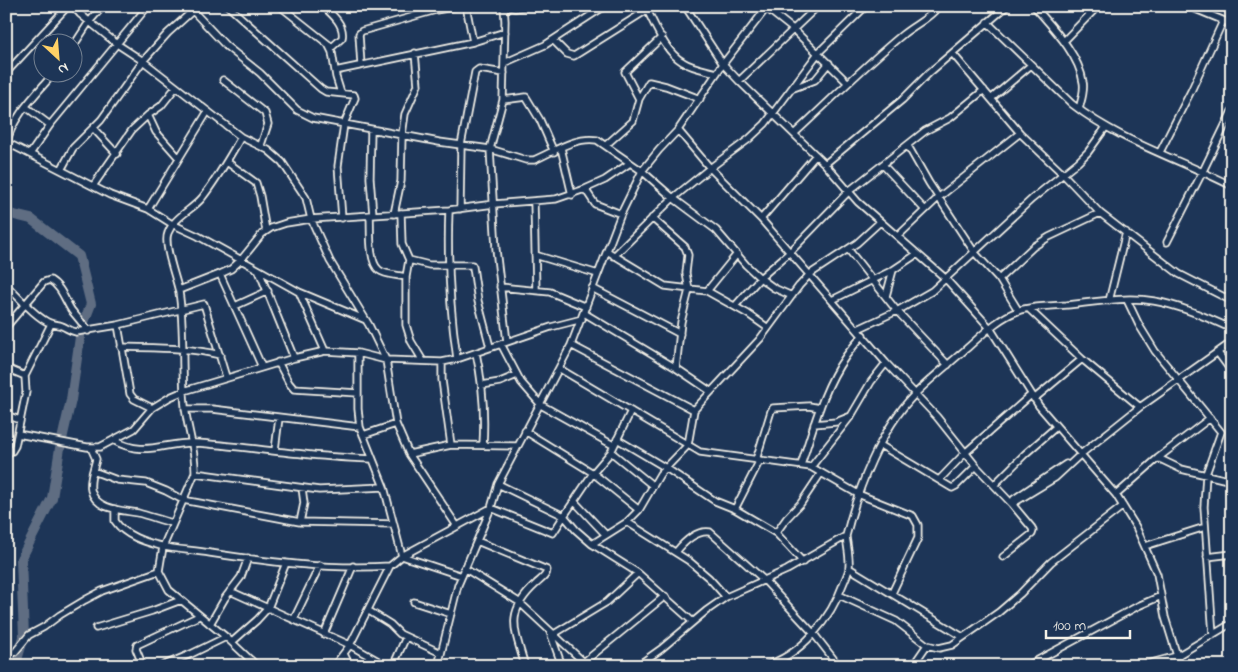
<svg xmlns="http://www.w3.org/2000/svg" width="1238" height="672" font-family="'Indie Flower',sans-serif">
<rect width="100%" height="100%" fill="#1d3557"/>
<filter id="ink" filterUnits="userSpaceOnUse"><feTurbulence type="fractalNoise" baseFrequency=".02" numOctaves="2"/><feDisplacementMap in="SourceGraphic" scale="10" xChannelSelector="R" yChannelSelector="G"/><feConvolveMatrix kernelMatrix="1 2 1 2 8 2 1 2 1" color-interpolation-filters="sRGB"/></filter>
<g filter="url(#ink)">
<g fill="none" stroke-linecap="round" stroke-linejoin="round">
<path stroke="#5e6d82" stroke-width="10" d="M6,213L31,219L79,256L91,304L81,330L71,400L60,448L52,498L21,559L24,637L15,666"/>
<defs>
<path id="street" d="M73,6L80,14L117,44L143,61L241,137L268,150L282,162L306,198L311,219L330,261L369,325L386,360L396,424L409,454L457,526
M228,6L321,89L326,92L354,95L355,98L344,124L338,166L342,218
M280,6L328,44L332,52L336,77L341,93
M323,6C332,14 345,25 342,38L331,48
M466,6L473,42
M500,6L515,8L528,6
M504,6L505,21L503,100L490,149L496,249L507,342
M645,6C655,24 664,51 683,62C692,68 706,70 717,73
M685,6L723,64L739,81L825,164L858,202L945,278L990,328L1039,406L1116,495L1136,527L1157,574L1165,617L1177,656L1183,666
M1034,6C1052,27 1079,54 1083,82C1085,91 1081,101 1079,109
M1188,6L1232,24
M765,7L794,30L848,83
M193,11L226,46L260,73L297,110L313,118L439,142L490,149L526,160H534C553,152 576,136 597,140L642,171L673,198L716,230L746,265L760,278L774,288L792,296
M987,22L1072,104C1119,141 1179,159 1232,186
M553,40L567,54L574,56L647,10
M1064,41L1098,6
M72,48L89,22L103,6
M953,54L1020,133L1063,174L1100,213L1179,274L1232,301
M504,63L545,45L605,6
M361,65L359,34L362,31L436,10L458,6
M335,71L473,42L505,32
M6,73L68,6
M223,80L265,113L268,124L261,145
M739,81L818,6
M791,89L815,80L829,63
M992,98L1031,65
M639,99L625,72L662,37
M503,100L526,97L540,120L554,152
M26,107L50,125
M148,115L156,132L179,158
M93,128L117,154
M371,129L370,178L373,215
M678,130L710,168L761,219L886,363L937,417L976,466L1012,504L1032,528L1033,531L1032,534L1003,557
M794,134C830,101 864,66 902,35C914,25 929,19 939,6
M241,137C229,158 217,179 202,198C192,210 174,217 168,233C163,245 176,277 179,292C185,329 181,368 185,406C187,429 196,450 195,473L163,547L159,571L169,590L226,637L257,666
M6,142L110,195L148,209L172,224L198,236L299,292L366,320
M6,144C12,117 37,93 55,72
M606,145L633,121L639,99L649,82L666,86L700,99
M908,146L929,183L975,253L999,279L1018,310
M561,148L572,195
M1160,152L1191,91L1223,21
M30,154L50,125L148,6
M227,162L256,183L260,196L266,231
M825,164L902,100L929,73L1007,6
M883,165L925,210
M61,170L73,148L101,120L143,61L168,33L198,6
M93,186L132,130L148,115L161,106L176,87
M585,189L595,204L621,214
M534,202L536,290
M148,209L208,111
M460,209L461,145L475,72L479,69L504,73
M449,210C447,260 450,309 457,359
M401,213L402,244L409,260L406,277V325L411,341L423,361
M394,214L401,181L402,135L405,114L418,85L415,53
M370,215C371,229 368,261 379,270C385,275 399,275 406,277
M652,218L685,247L688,255L686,273L689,290L681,322L676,368
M761,219L816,155
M898,236L938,198L1020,133
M1167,242L1203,171L1232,111
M848,249L897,311L948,365
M607,251L665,286L707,291L748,314L768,328
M535,255L598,274
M614,256L673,198L710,168L749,139L765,124L819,52L866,6
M409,260L429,265H472L473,267L478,301L490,347
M259,271L294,358
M220,274L262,367
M999,279L1033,247L1049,237L1100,213
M6,285C17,295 36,318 50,323C54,325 58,324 62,326C67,328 70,331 76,332L118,325L204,304L226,377
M500,287L550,292L586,307
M592,288L680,334
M179,290L220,274L231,269L241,260L262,234L271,228L286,223L311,219L449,210L494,204L556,199L585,189L605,180L630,163
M707,291L737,254
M299,292L325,351
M886,296L893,270
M832,300L893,270L917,254
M1127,300L1139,325L1155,351L1221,432L1206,474L1204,507L1213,635
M1109,301L1126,232
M235,306L268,291
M735,306L760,278L790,252L849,191L925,131L950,118L984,90
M1029,309L1082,359L1140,407
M584,313L676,368L710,391
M118,325L130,394L134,399L152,408
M6,327L44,282L50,280C62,287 65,301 72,311C77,317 83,324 88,331
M858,329L897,311L932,291L1032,199L1078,162L1088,152L1106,127
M501,344L521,382L541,405L613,445
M571,345L694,410L688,445L660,474L639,510L627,522
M121,347C154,348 188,347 220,355
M358,353V409L360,427L384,487L402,556L462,576
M476,353C483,384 485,413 483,445
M1218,353L1232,372
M278,362L289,383L294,389L358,393
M442,362V380L451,445
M6,368L25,376
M560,369L700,452L811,467L858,494L913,516L918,525V538L892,593
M482,385L500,382L517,375
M1034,399L1082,359
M185,409H212L360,427
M694,410L760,339L799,286L810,274L857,243L880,222
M6,415L20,420
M814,424L836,422L851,416
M525,431L593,473L639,510
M18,434L87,447H100L134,429L152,408L170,397L184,391L294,358L325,351L358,353L386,360L442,362L457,359L551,327L582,319
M363,435L396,424
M617,439L666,468L715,501L735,509L776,533
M113,440C145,458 163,442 195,443C231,445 267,451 303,454C326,457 349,458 372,459
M880,445L952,488L956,486L976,466
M91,448L96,459C94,469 89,479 91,490C95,510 122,510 138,513C149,516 161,520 172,523
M275,450L279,418
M611,452L652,485
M6,454L12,451L15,446L26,392L25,376L51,324
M409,454L451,445L517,446
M1158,458L1181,469L1232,481
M756,460L771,411L773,408L809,406L820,408
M801,465C813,429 823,388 846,356C851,349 857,342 863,335
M811,467L851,416L871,382L886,363
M93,471L117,480L146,483L166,491L183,500L300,522L394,524
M195,473L319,490L384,487
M940,479L965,453L1031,395
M498,484L564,516L593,473L611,452L631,411
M994,485L1025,454L1056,427
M1116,495L1158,458L1210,418
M1014,499L1066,464
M574,501L606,535
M1012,504L1055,478L1081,454L1140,407L1232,342
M115,509V521C125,536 145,542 161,546C177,550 194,550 210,553C269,562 330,570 390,566
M735,509L760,460
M300,522L304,503L302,488
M477,541L547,570C547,576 540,580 536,584C504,613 515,630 525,666
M592,544L638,573L693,622
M1145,546L1205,527
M676,552C684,542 696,530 710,532L764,580L814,634L839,666
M1207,557L1232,554
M803,562L776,533L786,519L801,503L821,473
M464,568L519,602L588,666
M849,568L963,637
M230,591L350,645L387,666
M839,595L896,621L927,645L939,648L952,645L999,612L1020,594L1051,562L1123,506
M414,602L451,614
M369,611L390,624L400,634L441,653
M294,619L320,565
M210,624L225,598L241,577L248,558
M96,628L152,611L181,600
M550,632L562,666
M324,634L353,566
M554,634L607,602L638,573
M232,642L257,620L268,608L286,563
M344,654L350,666
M6,657L15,652L29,635L44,627L60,615L85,600L102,591L159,571
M584,662L665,596
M143,666L136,649L137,645L199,616
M162,666L191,654L226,637
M241,666L251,660
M334,666L350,645L390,566L402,556L491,508L553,533L564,516L576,530L592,544L627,522L689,561L709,578L726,597
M393,666L406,637
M438,666L458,585L491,508L498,484L571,345L621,214L642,171L659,150L678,130L723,64L768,6
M637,666L661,649L706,611L726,597L787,570L846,536C858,488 880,430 915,394C931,378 949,364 966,349C982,335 998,318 1018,311C1029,306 1054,306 1067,305C1095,302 1126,296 1154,301C1178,305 1209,318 1232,329
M763,666C802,656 831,618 844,582C846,577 849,572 849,567C850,557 847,546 846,536
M908,666L916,661L927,645
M1027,666L1138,606L1161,596
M1140,666L1177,656L1232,623"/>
</defs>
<use href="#street" stroke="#f4f1e8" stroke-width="9"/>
<use href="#street" stroke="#1d3557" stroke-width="5.5"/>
</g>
</g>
<rect width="1238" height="672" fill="none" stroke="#1d3557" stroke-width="25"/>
<rect x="12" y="12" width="1213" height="647" fill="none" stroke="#f4f1e8" stroke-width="2" filter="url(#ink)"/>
<g transform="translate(58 58) rotate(154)"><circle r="24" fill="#1d3557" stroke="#738091"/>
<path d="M0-4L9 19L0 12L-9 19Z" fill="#ffd166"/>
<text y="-8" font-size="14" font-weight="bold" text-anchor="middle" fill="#f4f1e8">N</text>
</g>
<path d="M1046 630v8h84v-8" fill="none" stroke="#f4f1e8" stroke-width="2.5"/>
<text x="1053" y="630" font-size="15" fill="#f4f1e8" stroke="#1d3557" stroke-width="4" paint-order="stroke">100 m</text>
</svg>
